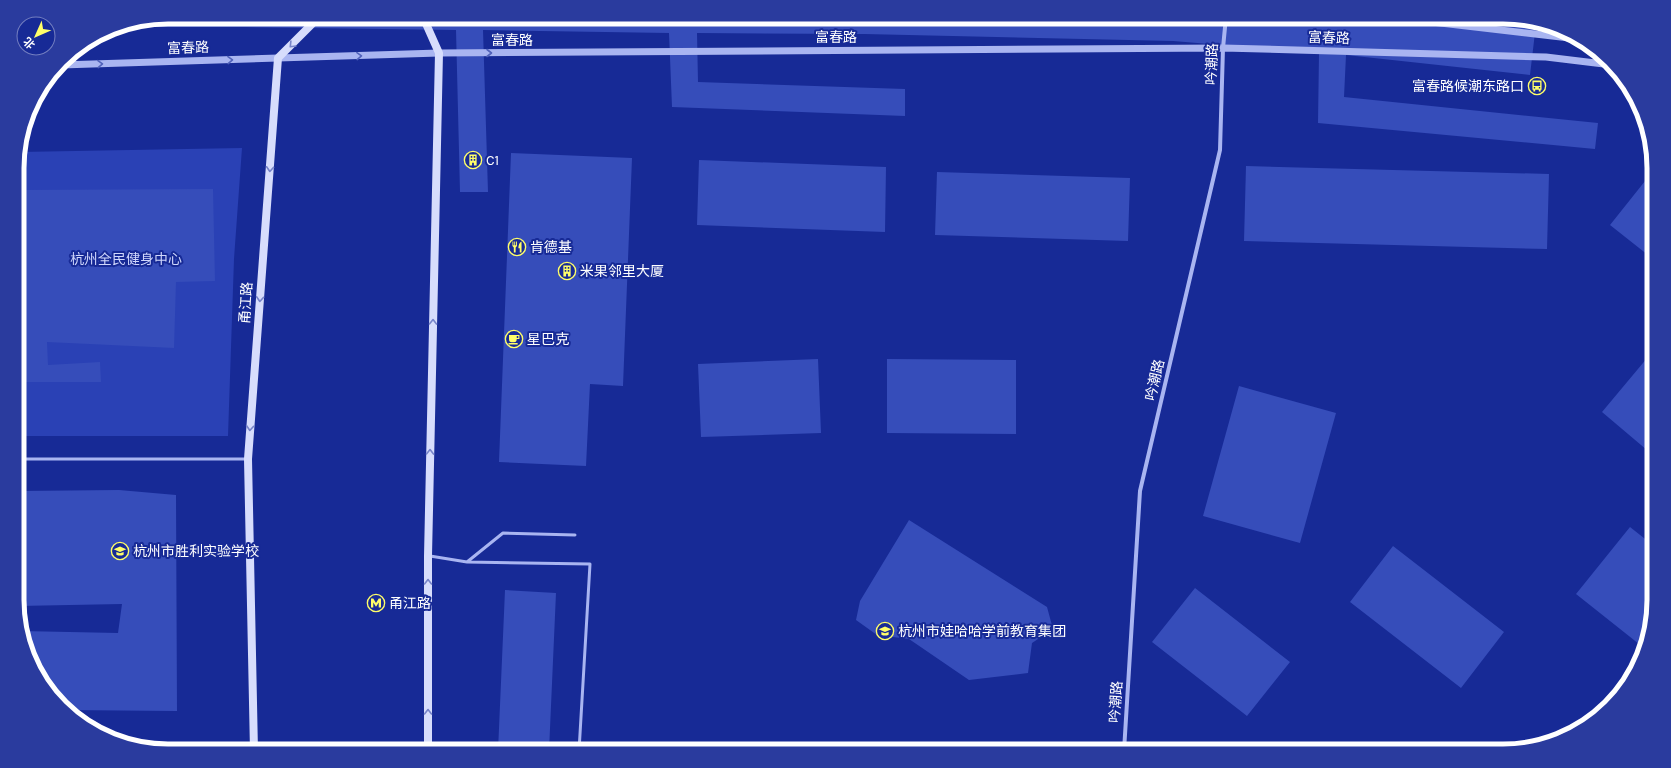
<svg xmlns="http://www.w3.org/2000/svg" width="1671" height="768" font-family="Karla,'Noto Sans SC',sans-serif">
<rect width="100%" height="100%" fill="#172a96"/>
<path fill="#2a41b5" d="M242,148L234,259L228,436H18L17,158L19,152Z"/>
<path fill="#364dba" d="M168,17H1503L1536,24L1530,75L1346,55L1344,97L1598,123L1595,149L1318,123L1319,53L1173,41L864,34L697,33L698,82L905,89V116L672,107L669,33L483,30L488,192H460L456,30L244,27H122Z
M511,153L632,158L623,386L590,384L586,466L499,462Z
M699,160L886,167L885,232L697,225Z
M1246,166L1549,174L1547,249L1244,241Z
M1653,171V259L1610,225Z
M937,172L1130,178L1128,241L935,235Z
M213,189L215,281L176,282L174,348L47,342L48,365L100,362L101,382H18L17,190Z
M1653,351L1654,456L1602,412Z
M818,359L821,433L701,437L698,364Z
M887,359L1016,360V434L887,433Z
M1239,386L1336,413L1300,543L1203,516Z
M119,490L176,495L177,711L66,710L48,692L28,658L21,631L118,633L122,604L18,606V491Z
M909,520L1047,607L1053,629L1032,643L1028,673L969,680L909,639L877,635L856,620L860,601Z
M1630,527L1654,546V600L1644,648L1576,594Z
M1393,546L1504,632L1461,688L1350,602Z
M1195,588L1290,662L1247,716L1152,642Z
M505,590L556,593L549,751H498Z"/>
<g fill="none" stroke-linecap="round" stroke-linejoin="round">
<path stroke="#a9b5f1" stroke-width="3" d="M18,459H248
M430,556L467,562L590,564L579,751
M467,562L503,533L575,535"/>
<path stroke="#a9b5f1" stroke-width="4" d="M1124,751L1140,491L1220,150L1223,48L1226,17"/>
<path stroke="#a9b5f1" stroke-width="7" d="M1389,17L1578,39
M61,65L439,53L1223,48L1546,57L1612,65"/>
<path stroke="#d7ddfc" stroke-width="8" d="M423,17L439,53L428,556V751
M254,751L248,459L278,58L319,17"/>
</g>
<defs><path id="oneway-chevron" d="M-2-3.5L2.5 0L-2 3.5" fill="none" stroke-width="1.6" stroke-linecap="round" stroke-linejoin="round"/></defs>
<g stroke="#7784c9">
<use href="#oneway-chevron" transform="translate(292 45) rotate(134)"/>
<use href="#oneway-chevron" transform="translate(270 169) rotate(94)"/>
<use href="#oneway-chevron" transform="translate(260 299) rotate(94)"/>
<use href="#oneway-chevron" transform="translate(433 322) rotate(-89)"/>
<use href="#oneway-chevron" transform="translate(250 428) rotate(94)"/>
<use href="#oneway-chevron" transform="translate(430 452) rotate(-89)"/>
<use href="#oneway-chevron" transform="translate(428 582) rotate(-90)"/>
<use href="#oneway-chevron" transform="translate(428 712) rotate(-90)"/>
</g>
<g stroke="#5162ba">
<use href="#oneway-chevron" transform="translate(489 53)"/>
<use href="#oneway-chevron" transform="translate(359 56) rotate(-2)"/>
<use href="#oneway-chevron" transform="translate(230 60) rotate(-2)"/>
<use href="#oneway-chevron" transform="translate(100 64) rotate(-2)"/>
</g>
<defs>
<symbol id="bus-ring" viewBox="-11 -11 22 22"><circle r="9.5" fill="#172a96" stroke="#fffe69" stroke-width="1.5"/><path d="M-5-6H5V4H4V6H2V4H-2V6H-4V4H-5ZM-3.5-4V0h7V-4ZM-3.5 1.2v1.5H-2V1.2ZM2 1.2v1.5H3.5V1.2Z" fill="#fffe69"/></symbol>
<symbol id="building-ring" viewBox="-11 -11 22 22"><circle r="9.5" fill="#172a96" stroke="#fffe69" stroke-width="1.5"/><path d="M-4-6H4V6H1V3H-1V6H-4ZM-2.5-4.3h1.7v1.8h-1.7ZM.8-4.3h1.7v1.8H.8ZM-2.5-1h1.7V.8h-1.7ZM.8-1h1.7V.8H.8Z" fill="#fffe69"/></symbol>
<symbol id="restaurant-ring" viewBox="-11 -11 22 22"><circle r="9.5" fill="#172a96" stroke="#fffe69" stroke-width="1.5"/><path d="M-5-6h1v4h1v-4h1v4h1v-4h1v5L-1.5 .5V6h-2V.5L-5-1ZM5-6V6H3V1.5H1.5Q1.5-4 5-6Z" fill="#fffe69"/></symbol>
<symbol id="cafe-ring" viewBox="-11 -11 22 22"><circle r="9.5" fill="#172a96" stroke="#fffe69" stroke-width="1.5"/><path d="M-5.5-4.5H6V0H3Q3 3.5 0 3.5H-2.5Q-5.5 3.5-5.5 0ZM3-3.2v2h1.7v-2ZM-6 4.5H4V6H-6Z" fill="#fffe69"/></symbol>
<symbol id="school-ring" viewBox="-11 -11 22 22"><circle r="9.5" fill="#172a96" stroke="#fffe69" stroke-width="1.5"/><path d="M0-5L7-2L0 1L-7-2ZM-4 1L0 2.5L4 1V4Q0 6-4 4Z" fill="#fffe69"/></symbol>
<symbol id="metro-ring" viewBox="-11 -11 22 22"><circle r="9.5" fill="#172a96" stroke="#fffe69" stroke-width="1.5"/><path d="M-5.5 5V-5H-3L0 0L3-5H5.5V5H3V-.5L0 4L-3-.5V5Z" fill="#fffe69"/></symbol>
</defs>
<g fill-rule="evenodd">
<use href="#bus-ring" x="1527" y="76" width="20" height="20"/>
<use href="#building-ring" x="463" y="150" width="20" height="20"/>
<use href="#restaurant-ring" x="507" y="237" width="20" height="20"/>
<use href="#building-ring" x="557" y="261" width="20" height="20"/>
<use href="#cafe-ring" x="504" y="329" width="20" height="20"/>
<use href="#school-ring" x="110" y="541" width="20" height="20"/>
<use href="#metro-ring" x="366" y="593" width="20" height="20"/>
<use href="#school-ring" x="875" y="621" width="20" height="20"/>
</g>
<g text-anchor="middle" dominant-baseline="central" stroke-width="4" stroke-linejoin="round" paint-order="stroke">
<g font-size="14" fill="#fff" stroke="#172a96">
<text x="836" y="37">富春路</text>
<text transform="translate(1329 38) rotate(2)">富春路</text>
<text x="512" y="40">富春路</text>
<text transform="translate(188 48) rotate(-2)">富春路</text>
<text transform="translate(1212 64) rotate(-88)">吟潮路</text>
<text transform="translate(246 303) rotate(-86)">甬江路</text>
<text transform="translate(1155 380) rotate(-77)">吟潮路</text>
<text transform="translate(1116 702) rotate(-86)">吟潮路</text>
</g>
<g font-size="14" fill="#fff" stroke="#172a96" text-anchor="start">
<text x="1524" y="86" text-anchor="end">富春路候潮东路口</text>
<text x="486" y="160">C1</text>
<text x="530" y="247">肯德基</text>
<text x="580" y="271">米果邻里大厦</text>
<text x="527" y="339">星巴克</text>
<text x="133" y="551">杭州市胜利实验学校</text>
<text x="389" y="603">甬江路</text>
<text x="898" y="631">杭州市娃哈哈学前教育集团</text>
</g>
<g font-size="14" fill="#d0d7fc" stroke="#172a96">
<text x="126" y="259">杭州全民健身中心</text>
</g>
</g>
<path d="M0 0H1671V768H0ZM168 24H1503A144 144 0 0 1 1647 168V600A144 144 0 0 1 1503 744H168A144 144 0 0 1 24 600V168A144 144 0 0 1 168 24Z" fill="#2a3b9e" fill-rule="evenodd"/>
<path fill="none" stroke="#fff" stroke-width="5" d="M168 24H1503A144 144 0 0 1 1647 168V600A144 144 0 0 1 1503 744H168A144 144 0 0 1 24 600V168A144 144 0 0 1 168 24Z"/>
<g transform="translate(36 36) rotate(225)"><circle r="19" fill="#172a96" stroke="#747fc0"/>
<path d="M0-3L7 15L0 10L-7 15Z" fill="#fffe69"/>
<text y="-6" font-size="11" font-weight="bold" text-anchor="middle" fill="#ffffff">北</text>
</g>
</svg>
